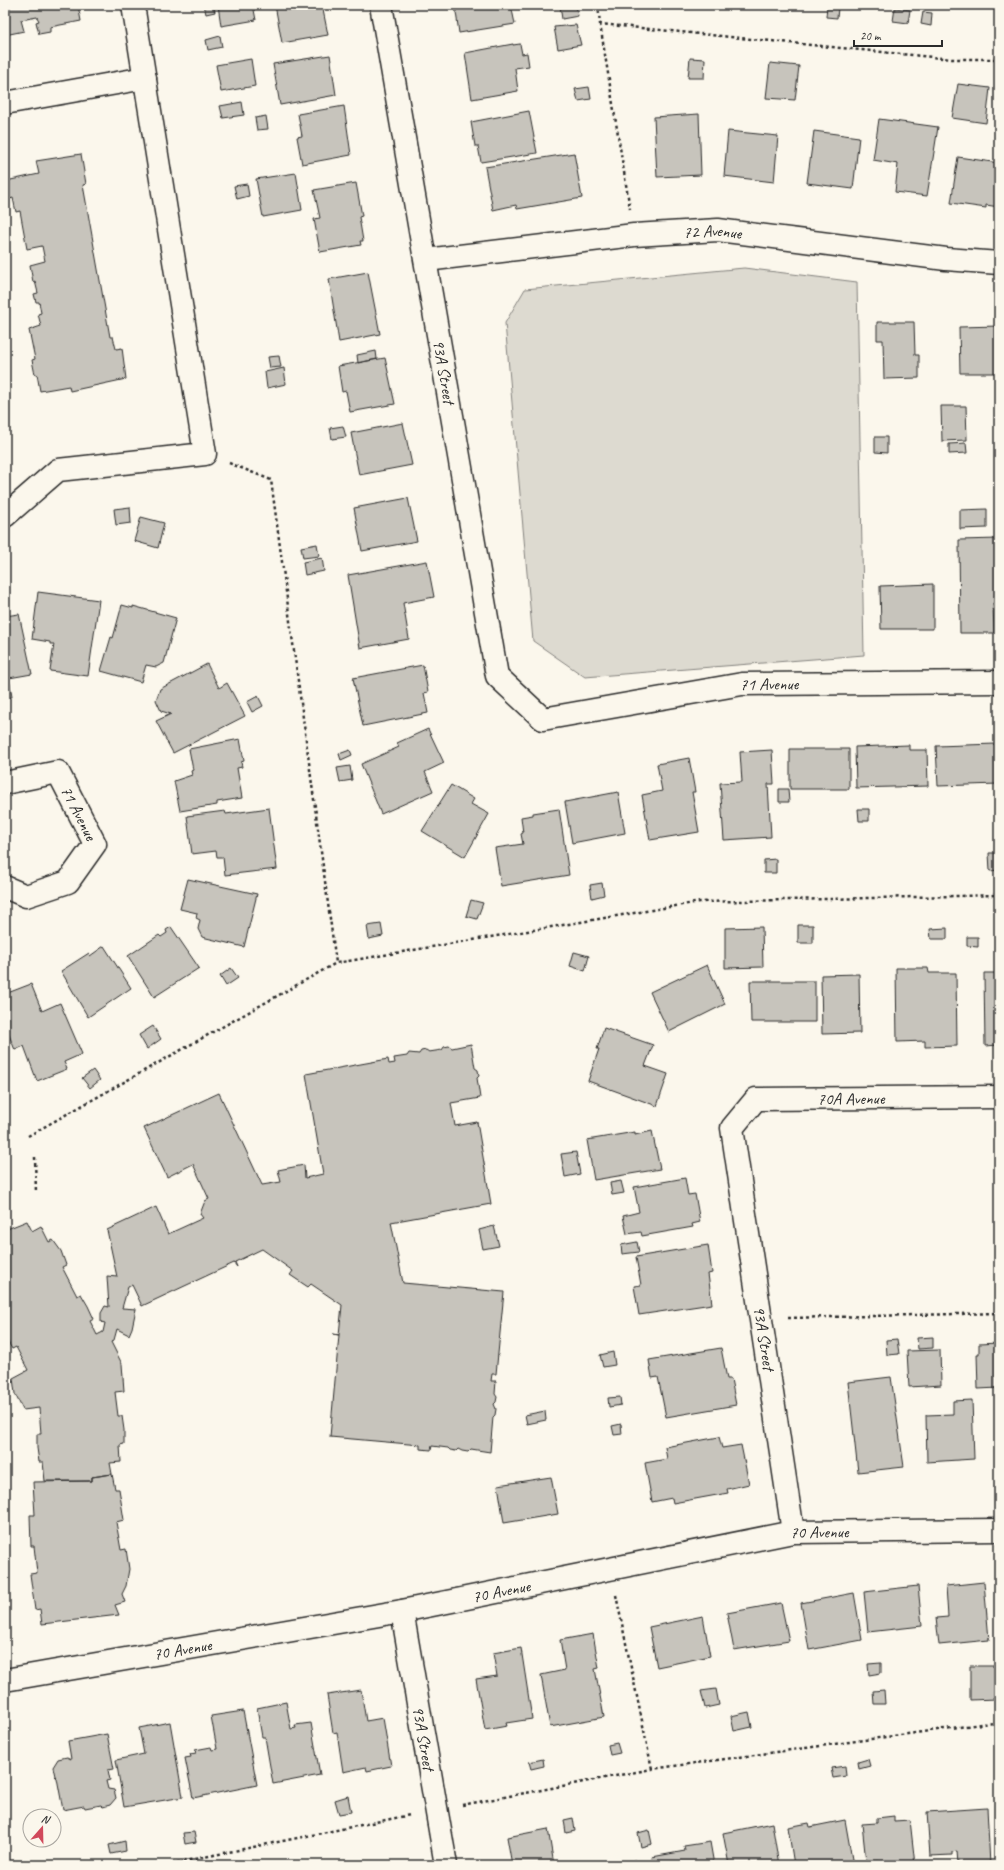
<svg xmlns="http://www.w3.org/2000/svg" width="1004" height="1870" font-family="Caveat,sans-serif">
<rect width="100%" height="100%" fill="#fbf7ec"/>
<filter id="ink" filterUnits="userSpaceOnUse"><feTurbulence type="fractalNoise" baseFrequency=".025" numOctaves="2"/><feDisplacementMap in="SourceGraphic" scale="8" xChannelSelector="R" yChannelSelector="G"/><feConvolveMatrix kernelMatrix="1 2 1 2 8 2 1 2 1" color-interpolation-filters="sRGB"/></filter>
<g filter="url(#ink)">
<path fill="#dddad0" stroke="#84827e" d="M744,268L857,282L864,655L585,677L533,641L505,323L525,289Z"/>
<path fill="#c7c4bc" stroke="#2b2b2b" d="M5,5H78L81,21L50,27V32L39,34L36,22L39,21L37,17L21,20L24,31L5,35Z
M204,5H213L215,12L206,14Z
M218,5H253L256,20L221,26Z
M275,5H322L328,35L282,43Z
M455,5H511L515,24L459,33Z
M576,5L578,16L562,19L560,6Z
M827,6L838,8L837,18L826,17Z
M895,8L910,10L908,23L893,21Z
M923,12L932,13L931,26L921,24Z
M576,25L581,45L558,49L554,27Z
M220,36L222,47L208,50L206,40Z
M513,44V45L520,44L522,54L527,53L529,66L515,68L518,91L472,99L465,53Z
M330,55L336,95L280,105L273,64Z
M690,58L705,59L704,78H688Z
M251,59L255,86L221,92L216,65Z
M770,63L799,66L795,100L766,98Z
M958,84L990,88L986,123L952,118Z
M589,87L591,99L578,101L575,89Z
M242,102L244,115L223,118L220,106Z
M344,106L351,155L302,164L297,137L302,136L298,114Z
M529,111L537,153L481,162L478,146H475L471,122Z
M699,114L701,175L657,177L654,117Z
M266,116L268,129L257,130L255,118Z
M879,119L938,127L927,196L895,192L898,164L873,160Z
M728,131L778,136L774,182L724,176Z
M814,131L859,137L853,189L807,183Z
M574,153L582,198L517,209L516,205L493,210L485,167Z
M81,154L86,184L83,185L110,337H113L116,349L122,348L126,379L70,391L69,386L40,391L37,374L35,375L32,360L35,359L29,330L41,326L38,314L41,313L39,302H36L34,294L38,293L35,281L33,282L30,265L45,261L42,246L27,249L20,211L16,212L13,198L10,199L6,181L39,174L36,161Z
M958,157L999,163V207L986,205V208L951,203Z
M296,173L302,210L263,217L256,179Z
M356,183L362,216L359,217L363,241H360L361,245L320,252L314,219L320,218L314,190Z
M247,184L249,196L237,199L234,186Z
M368,272L380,334L339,342L329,279Z
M877,322H914L915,355H919V378L884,379L883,340H877Z
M999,326V373H960L959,327Z
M376,351L377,359L358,363L357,355Z
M279,356L281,367L270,368L268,357Z
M385,358L395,404L350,412L346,391L342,392L338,366Z
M284,368L286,384L267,388L265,372Z
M941,406H966L967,440L942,441Z
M403,423L412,465L359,475L351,433Z
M343,426L346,437L332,439L330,428Z
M875,437H887V453L875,452Z
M966,443L967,453L949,454V444Z
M408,498L417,541L362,551L354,508Z
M130,507L131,523L116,525L114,509Z
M987,509V528L960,529V510Z
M141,517L164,523L158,548L134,541Z
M999,539V604L993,603L994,633H960L959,540Z
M317,544L319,556L303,558L301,547Z
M322,558L324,571L305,575L303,562Z
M427,561L434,597L403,603L409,639L360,648L348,575Z
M933,584V629H881L880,586Z
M38,592L99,600L88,676L50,671L54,644H50V642L32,639Z
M122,605L133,608V606L176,618L164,663L156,667L146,665L141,682L101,671L111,637L113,638Z
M19,614L32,674L9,678L12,697L5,698V616Z
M207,664L219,688L227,683L245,716L173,753L156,721L171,714L161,711L156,700L160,689Z
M423,665L428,692L424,693L428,713L363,726L353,678Z
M258,696L263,706L252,712L247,702Z
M428,729L444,763L425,772L433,791L381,814L361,764L399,747L397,743Z
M240,739L244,761L241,762L242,767L237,768L242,798L217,802V805L180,811L174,781L192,775L191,771L193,770L189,749Z
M996,744L998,784L938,786L936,746Z
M909,745V750H927L928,786L856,788L855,747Z
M790,749H849V789H790Z
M350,750L352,755L341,760L339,754Z
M772,750L774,784H768L771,837L724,840L720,783L742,782L740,752Z
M689,758L695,792H692L699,832L650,840L642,795L662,791L657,764Z
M350,766L352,780L340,782L337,768Z
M451,785L474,799L471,804L489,814L465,857L422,831Z
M779,789H788L789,802H779Z
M618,792L625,833L572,843L565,802Z
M269,808L277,869L225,875L223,857H217L216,851L192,854L187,816L225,811L226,814Z
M559,809L569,875L501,886L495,848L523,844L521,834L523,833L521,817L533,815V813Z
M858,809H869V821H859Z
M989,853H999V870L990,871Z
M776,859V873H764V860Z
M188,879L257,894L244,947L202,937L198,929L200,920L196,918L197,913L180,909Z
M602,883L604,895L592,898L590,885Z
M471,900L483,903L477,919L466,916Z
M381,924L383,936L369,939L367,926Z
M798,925H813V943H798Z
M171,927L199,968L154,997L128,956L159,935L161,937L167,933L166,930Z
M762,927L763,967L725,968V928Z
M947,928V939H931L930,929Z
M967,937H978V947L967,946Z
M104,946L131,988L88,1017L61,971L89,953L90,956Z
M574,952L589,956L585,971L570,966Z
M707,965L725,1004L669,1032L650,992Z
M231,968L238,978L226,986L220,976Z
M896,968H928L929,973H956L957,1046L925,1047V1041L897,1042Z
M984,973H999V1045L985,1046Z
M859,974L860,1033L822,1034L821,975Z
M750,981H815V1022H751Z
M31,984L42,1011L60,1003L82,1054L64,1062L67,1069L37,1081L24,1046L15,1050L5,1025V994Z
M153,1026L161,1039L147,1049L139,1035Z
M604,1028L653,1045L645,1066L668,1074L657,1106L588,1081L599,1049H597Z
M471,1044L475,1068L478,1070L479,1076L477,1078L480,1098L451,1103L455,1126L477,1122L491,1204L391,1222L403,1283L504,1292L496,1374H492L491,1381H496L495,1394L497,1397L496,1402L494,1404L496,1409L495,1415L493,1417L490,1452L471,1449L468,1452L462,1451L458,1449L456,1451L450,1450L448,1448L432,1446L431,1450L420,1449V1445L330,1437L339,1335L333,1334L339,1335L342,1305L311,1284L308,1287L290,1275L293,1271L262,1249L235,1262L237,1267L234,1263L142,1306L132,1285L128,1287L122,1308L136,1309L132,1328L129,1335L117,1329L114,1340L111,1342L122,1364L124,1391L115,1392L118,1416H122L124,1430V1444L120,1445L121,1462L110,1463L112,1474L92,1477V1481H45L43,1462H39L37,1448V1434H41L39,1408L23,1410L15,1394L13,1378L28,1370L16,1347L12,1349L5,1337V1225L7,1229L27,1221L32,1231L41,1226L49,1242L53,1240L61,1251L66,1265L62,1267L77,1296L81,1294L88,1306L94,1319L90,1321L97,1335L103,1332L105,1323L101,1322V1313L105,1306L109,1307L107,1276L117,1277L107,1230L156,1207L168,1234L203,1218L200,1214L205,1201L209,1199L193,1164L167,1177L144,1128L219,1093L262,1185L281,1182L278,1170L304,1165L305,1178L323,1174L306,1074L388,1059L389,1064L395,1063L394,1058L407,1056L409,1053L419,1054L421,1051L426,1050L429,1052L442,1050L444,1047L449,1046L452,1048Z
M93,1070L100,1080L90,1088L82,1078Z
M652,1131L660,1169L594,1180L587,1140L635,1132V1135Z
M576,1152L580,1174L565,1177L561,1154Z
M685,1178L688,1195L695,1194L700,1222L692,1224L693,1227L642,1236L641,1232L627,1234L623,1216L639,1212L634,1187Z
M621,1181L624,1193L612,1195L610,1183Z
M494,1226L499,1246L483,1249L479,1230Z
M637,1242L639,1252L622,1254L621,1245Z
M708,1245L712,1273L708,1274L712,1304L639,1315L634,1286L641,1285L636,1257Z
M933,1337V1348L918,1349L917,1338Z
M897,1339L899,1354L887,1355L886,1340Z
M999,1343V1388L978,1389L977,1354H979V1344Z
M721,1348L727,1379H731L736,1405L666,1417L658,1377L652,1378L649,1360Z
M940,1350L941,1385L909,1387L907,1351Z
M613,1352L615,1365L603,1367L600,1355Z
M891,1377L904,1467L858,1472L848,1382Z
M620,1397L621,1405L609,1407L608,1398Z
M972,1400L974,1459L927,1462L926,1415L953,1414V1401Z
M545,1411L546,1420L527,1424L525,1415Z
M621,1424L622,1434L614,1435L612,1426Z
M719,1437L722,1448L741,1445L749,1484L727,1489L728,1493L673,1503L672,1498L652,1502L645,1463L667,1459L665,1447Z
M112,1474L115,1489H119L124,1520L116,1522L121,1550L126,1549L129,1569L126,1586L122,1594L125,1602L115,1605L119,1615L42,1624L40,1609L35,1610L30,1574L37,1573L34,1546H31L30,1515H35L33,1482L92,1481V1477Z
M551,1477L558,1514L504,1523L498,1485Z
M984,1582L989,1640L939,1645L936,1618L948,1617L946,1586Z
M918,1586L922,1626L868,1632L864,1592Z
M854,1593L862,1640L809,1650L801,1603Z
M781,1603L789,1641L734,1650L727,1613Z
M703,1616L710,1656L657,1667L649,1627Z
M593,1634L599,1668L595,1669L604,1717L550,1727L541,1675L565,1670L560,1640Z
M521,1648L532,1719L506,1723L507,1726L485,1730L476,1679L497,1676L493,1653Z
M881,1663V1673L869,1675L868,1664Z
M970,1666H997V1699L970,1700Z
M716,1689L719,1705L705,1708L701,1691Z
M361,1690L366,1721L383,1718L391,1766L367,1771L366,1767L343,1772L337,1732L333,1733L327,1695Z
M884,1690L885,1704H874L873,1691Z
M286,1702L291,1729L296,1728L295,1725L311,1723L320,1775L273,1784L265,1737H262L257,1708Z
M243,1711L257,1785L193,1798L185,1758L191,1757L190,1754L196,1753L195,1750L211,1747L212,1750L217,1749L211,1716Z
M749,1712L752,1727L734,1731L731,1716Z
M170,1722L183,1797L124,1807L116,1760L144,1754L139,1728Z
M107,1734L114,1769L108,1770L110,1780L106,1781L108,1789L114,1790L116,1798L110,1805L103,1807L101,1805L85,1808L84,1806L63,1810L57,1778L55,1776L53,1767L58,1759L67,1757L71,1759L68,1741Z
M617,1743L620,1753L610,1755L608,1745Z
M543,1759L544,1766L531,1769L529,1762Z
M868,1759L870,1766L859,1769L858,1762Z
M845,1766L846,1776L833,1778L831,1768Z
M348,1796L351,1812L339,1814L335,1800Z
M987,1808L990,1865H958L957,1851L952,1852V1855L930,1856L927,1812Z
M894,1816V1821L910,1820L915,1865H880L879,1861L866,1862L862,1824L877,1823V1818Z
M573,1818L575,1831L566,1833L564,1820Z
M845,1820L853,1865H794L788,1827L809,1823L810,1827Z
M772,1823L779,1865H729L723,1833Z
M548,1829L554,1865H512L507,1837Z
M649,1830L652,1844L641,1847L638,1833Z
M194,1832L196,1842L185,1844L183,1833Z
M125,1841L126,1851L111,1854L109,1845Z
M710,1842L714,1865H654L652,1857L685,1851L684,1846Z
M635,1860L636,1865H614V1864Z"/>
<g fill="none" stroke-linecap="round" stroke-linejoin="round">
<defs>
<g id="minor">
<path id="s1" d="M381,5L497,676L543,719L742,684L999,682"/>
<path d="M5,103L145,78"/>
<path id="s2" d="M426,260L634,235L718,230L946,259L999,263"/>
<path d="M5,516L58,470L205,454L133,5"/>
<path id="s3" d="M5,783L58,772L95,844L68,882L26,896L5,887"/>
<path id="s4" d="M793,1532L732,1128L756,1099L999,1097"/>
<path id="s5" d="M402,1611L446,1865"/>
<path id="s6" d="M5,1680L402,1611L793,1532L999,1530"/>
</g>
</defs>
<use href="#minor" stroke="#2b2b2b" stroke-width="25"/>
<path stroke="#2b2b2b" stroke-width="2.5" stroke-dasharray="3 3" stroke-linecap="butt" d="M598,5L600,24L952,59H999
M600,24L630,209
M229,463L271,480L336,963
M28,1136L336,963L700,902L999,895
M35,1157L36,1193
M788,1318L999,1313
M616,1595L652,1769
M462,1805L652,1769L981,1724L999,1723
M165,1865L410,1815"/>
<use href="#minor" stroke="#fbf7ec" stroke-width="22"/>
</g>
</g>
<g text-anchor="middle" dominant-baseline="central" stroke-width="4" stroke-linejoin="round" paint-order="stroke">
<g font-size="17" fill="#2b2b2b" stroke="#fbf7ec">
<text stroke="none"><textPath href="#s2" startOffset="288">72 Avenue</textPath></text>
<text stroke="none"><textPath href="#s1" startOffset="372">93A Street</textPath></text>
<text stroke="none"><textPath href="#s1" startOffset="973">71 Avenue</textPath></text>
<text stroke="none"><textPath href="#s3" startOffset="100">71 Avenue</textPath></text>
<text stroke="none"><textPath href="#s4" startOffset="541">70A Avenue</textPath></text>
<text transform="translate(764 1338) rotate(81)">93A Street</text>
<text stroke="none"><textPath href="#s6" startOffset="828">70 Avenue</textPath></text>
<text stroke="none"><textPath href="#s6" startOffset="504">70 Avenue</textPath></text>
<text stroke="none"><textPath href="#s6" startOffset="180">70 Avenue</textPath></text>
<text stroke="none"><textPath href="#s5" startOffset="129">93A Street</textPath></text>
</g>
</g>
<rect width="1004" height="1870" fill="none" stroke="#fbf7ec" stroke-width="20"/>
<rect x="10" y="10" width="984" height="1850" fill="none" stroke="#2b2b2b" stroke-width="1.5" filter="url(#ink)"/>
<g transform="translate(42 1828) rotate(20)"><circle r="19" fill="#fbf7ec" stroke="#a8a59f"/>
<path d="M0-3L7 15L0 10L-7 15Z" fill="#d1495b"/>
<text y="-6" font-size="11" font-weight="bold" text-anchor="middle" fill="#2b2b2b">N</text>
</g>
<path d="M854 40v6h88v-6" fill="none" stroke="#2b2b2b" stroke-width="2"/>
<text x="860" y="40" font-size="12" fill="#2b2b2b" stroke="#fbf7ec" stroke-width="3" paint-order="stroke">20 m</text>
</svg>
